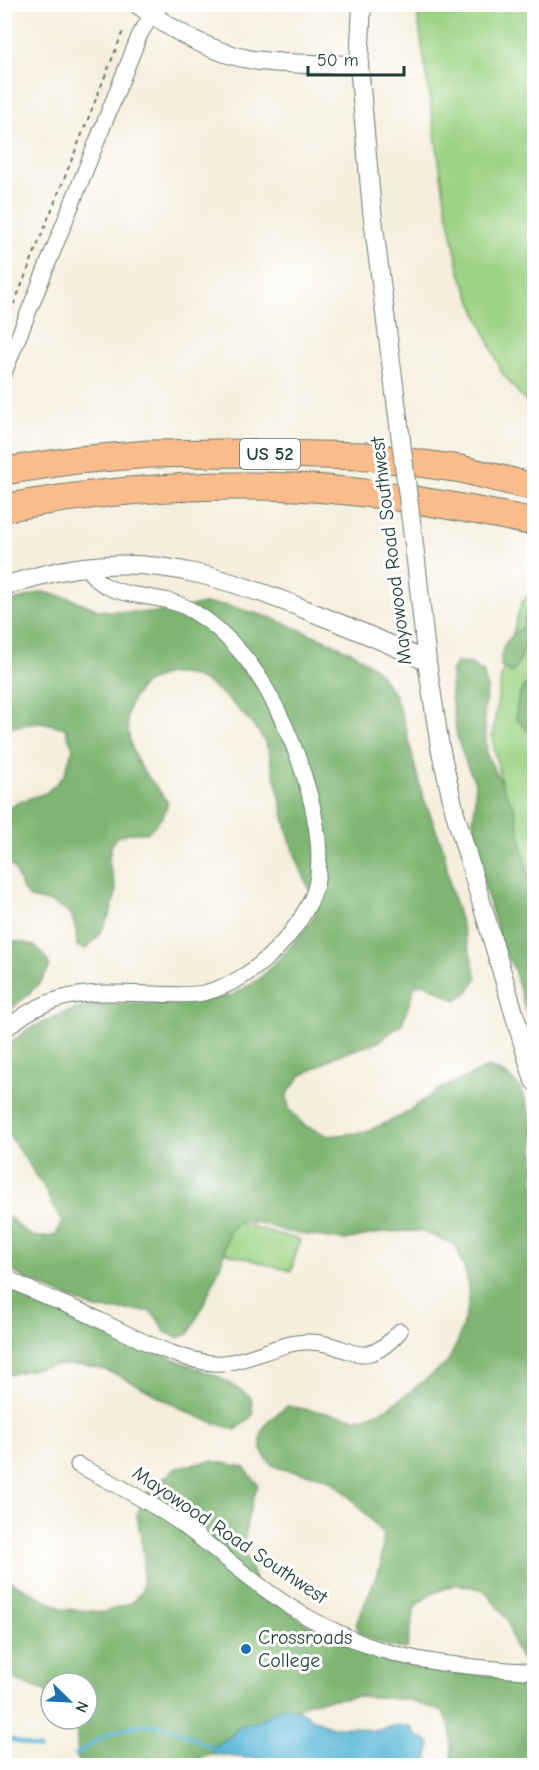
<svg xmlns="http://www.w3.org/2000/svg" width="539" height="1770" font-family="'Comic Neue',sans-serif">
<rect width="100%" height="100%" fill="#fff"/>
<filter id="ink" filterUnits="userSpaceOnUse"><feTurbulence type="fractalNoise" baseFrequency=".0167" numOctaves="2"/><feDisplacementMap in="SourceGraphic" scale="12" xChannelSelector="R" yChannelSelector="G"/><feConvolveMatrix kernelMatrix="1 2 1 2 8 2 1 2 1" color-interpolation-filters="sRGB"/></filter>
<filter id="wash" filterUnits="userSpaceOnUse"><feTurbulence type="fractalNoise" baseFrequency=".008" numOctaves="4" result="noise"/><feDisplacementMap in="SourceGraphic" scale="24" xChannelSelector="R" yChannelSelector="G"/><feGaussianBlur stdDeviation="1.35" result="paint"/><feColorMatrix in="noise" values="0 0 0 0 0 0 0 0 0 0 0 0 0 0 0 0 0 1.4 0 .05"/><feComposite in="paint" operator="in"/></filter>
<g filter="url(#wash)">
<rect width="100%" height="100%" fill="#f5eedc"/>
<path fill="#9dd385" stroke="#5e885c" stroke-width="1.5" d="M416,5H534V411L502,373L460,273L445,201Z
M534,587V938L492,738L502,673L521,604Z
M232,1221L300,1240L291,1271L223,1252Z"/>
<path fill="#7eb572" stroke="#4e7953" stroke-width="1.5" d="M42,592L70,598L98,610L127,612L155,613L204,604L226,605L272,618L325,640L355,654L376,669L395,695L406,729L421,791L444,850L450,886L477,977C473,988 466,995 456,1000L424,983L415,986L402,1024L378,1042L336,1056L301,1076L287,1094L289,1109L305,1126L329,1136L366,1132L403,1115L438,1090L488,1067C522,1077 524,1096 534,1126V1665L524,1663L515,1648L507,1619L484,1590L457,1584L430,1594L415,1607L407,1649L391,1647L361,1635L356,1624L380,1568L384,1534C367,1517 351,1495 331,1481C310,1467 267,1480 261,1446C258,1426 273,1417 287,1406L362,1419L390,1407L447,1363L458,1341L469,1303L467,1276L455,1245L421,1231L385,1232L344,1240L288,1232L259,1223L238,1221C223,1239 228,1240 222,1260C214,1285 201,1310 189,1334L178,1338L165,1332L157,1318L149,1311L96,1309L25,1279L5,1266V1215L8,1216C26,1233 30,1241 56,1235L62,1221L53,1208L43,1185L5,1129V1048L27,1030L66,1012L100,1003L196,1002L233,995L257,981L285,953L310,923L317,910C310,888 299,868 292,846C283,820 280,792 272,766C270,758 269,747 264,740C251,720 223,691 202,680C170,665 135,678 127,715C126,724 130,742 133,751C140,772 157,785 168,803L162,817L147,833H128L115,838C109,851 107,861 112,875C113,879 116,885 116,889C114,911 102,934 86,949L77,946L76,930L71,914L53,903L30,898L23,890L14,868L5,861V810L21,801L46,793L64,776L73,748L65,728L42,722L5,728V604Z
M534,596V635L525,647L520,660L512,673L501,666C500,645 507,639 523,627C525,617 527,604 534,596Z
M456,663L471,664L483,672L487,686L484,712L487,755L515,810L534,907V1031L530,1025L514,969L502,947L471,839L475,805V782L467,766L457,736L451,696V672Z
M534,680V735H532L516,718C516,704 519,684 534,680Z
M5,940C29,943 38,942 50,966L40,983L5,1015Z
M4,1286L83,1323L219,1377L251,1397L253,1415L236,1430C218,1424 200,1419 184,1410C157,1397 133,1380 105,1370C73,1359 36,1367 5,1376Z
M212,1461L244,1467L258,1485L248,1516L243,1549L260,1592L309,1625L346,1644L383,1658L438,1671L534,1679V1765H454L452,1760L451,1729L443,1712L410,1700L359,1696L310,1702L265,1725L229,1746L185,1765L146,1762L124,1766L85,1765L78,1760L77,1735L73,1719H87V1683H51V1697L45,1691L5,1676L4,1578L63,1609L104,1612L132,1603L142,1590L144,1557L137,1515L145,1495L156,1484L178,1467Z"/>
<path fill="#59b6d7" stroke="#3c7a86" stroke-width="1.5" d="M284,1706L300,1711L319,1722L333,1727H354L375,1731L393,1726H410L418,1737L427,1740L430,1745L426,1765H293L288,1763L214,1754L212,1751V1748L227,1739L242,1725L254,1723Z"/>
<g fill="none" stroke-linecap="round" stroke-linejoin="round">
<path stroke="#59b6d7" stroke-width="4" d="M4,1737L40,1749
M76,1755C99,1738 126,1721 157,1725C175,1727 196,1740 212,1748"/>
</g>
</g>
<g filter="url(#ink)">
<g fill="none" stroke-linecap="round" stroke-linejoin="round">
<defs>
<path id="minor" d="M4,373L140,34L152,15L162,4
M4,1031C50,988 95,992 153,994C169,995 186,996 203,993C248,983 290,943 310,902C341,842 284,702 242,654C228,637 210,621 191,610C157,589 107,605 86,566
M4,1276C29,1291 57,1301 83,1312C119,1329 183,1366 223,1363C251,1361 277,1343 306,1342C351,1341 360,1376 400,1331
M78,1465C112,1482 146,1500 177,1521C217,1549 253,1584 294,1609C316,1623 340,1634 364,1644C419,1665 476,1667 534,1672"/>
<path id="tertiary" d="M137,4C170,29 212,53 253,60C288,65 324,64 359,65
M362,4L359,65L372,211L395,393
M416,561L427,662L440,747L455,813L534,1081
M4,586C30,578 57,570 84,567C164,556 241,583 314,613C352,628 390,643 427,662"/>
<path id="motorway" d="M4,471L77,460L149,454L222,453L367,456L461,469L534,487
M4,508C100,490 198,483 295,487C376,491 456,506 534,522"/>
</defs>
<use href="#minor" stroke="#6a7b6f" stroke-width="17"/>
<use href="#tertiary" stroke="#6a7b6f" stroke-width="20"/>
<use href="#motorway" stroke="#6a7b6f" stroke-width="29"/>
<path stroke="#6a7b6f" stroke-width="2" stroke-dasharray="4.5 4.5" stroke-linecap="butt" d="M4,329L124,29"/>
<use href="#minor" stroke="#fff" stroke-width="15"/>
<use href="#tertiary" stroke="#fff" stroke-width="18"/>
<use href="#motorway" stroke="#fabc8b" stroke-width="27"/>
<defs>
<path id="tertiary-bridge" d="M395,393L416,561"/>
</defs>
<use href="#tertiary-bridge" stroke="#6a7b6f" stroke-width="20" stroke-linecap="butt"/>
<use href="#tertiary-bridge" stroke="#fff" stroke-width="18"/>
</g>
</g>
<circle fill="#1f6fb2" stroke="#fff" stroke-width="2" cx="246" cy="1649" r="6"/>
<g text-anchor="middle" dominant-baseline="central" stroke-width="6" stroke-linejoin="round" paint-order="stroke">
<rect fill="#fff" stroke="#627771" stroke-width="1.5" x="240" y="439" width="60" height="30" rx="4.5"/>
<g font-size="18" font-weight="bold" fill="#1f3d34">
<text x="270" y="454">US 52</text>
</g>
<g font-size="20" fill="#1f3d34" stroke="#fff">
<text transform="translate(391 551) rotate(-97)">Mayowood Road Southwest</text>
<text transform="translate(230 1535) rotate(34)">Mayowood Road Southwest</text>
</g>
<g font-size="20" fill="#1f3d34" stroke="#fff" text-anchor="start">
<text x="258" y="1637">Crossroads<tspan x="258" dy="23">College</tspan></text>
</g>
</g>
<rect width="539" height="1770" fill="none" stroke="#fff" stroke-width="24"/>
<g transform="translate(69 1701) rotate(114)"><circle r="28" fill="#ffffff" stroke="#a5b1ae" stroke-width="1.5"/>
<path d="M0-4.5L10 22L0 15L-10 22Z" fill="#1f6fb2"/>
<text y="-9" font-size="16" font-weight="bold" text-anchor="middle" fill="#1f3d34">N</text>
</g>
<path d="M308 66v9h96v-9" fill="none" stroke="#1f3d34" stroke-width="3"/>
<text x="317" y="66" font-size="18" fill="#1f3d34" stroke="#ffffff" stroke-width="4.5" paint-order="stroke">50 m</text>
</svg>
